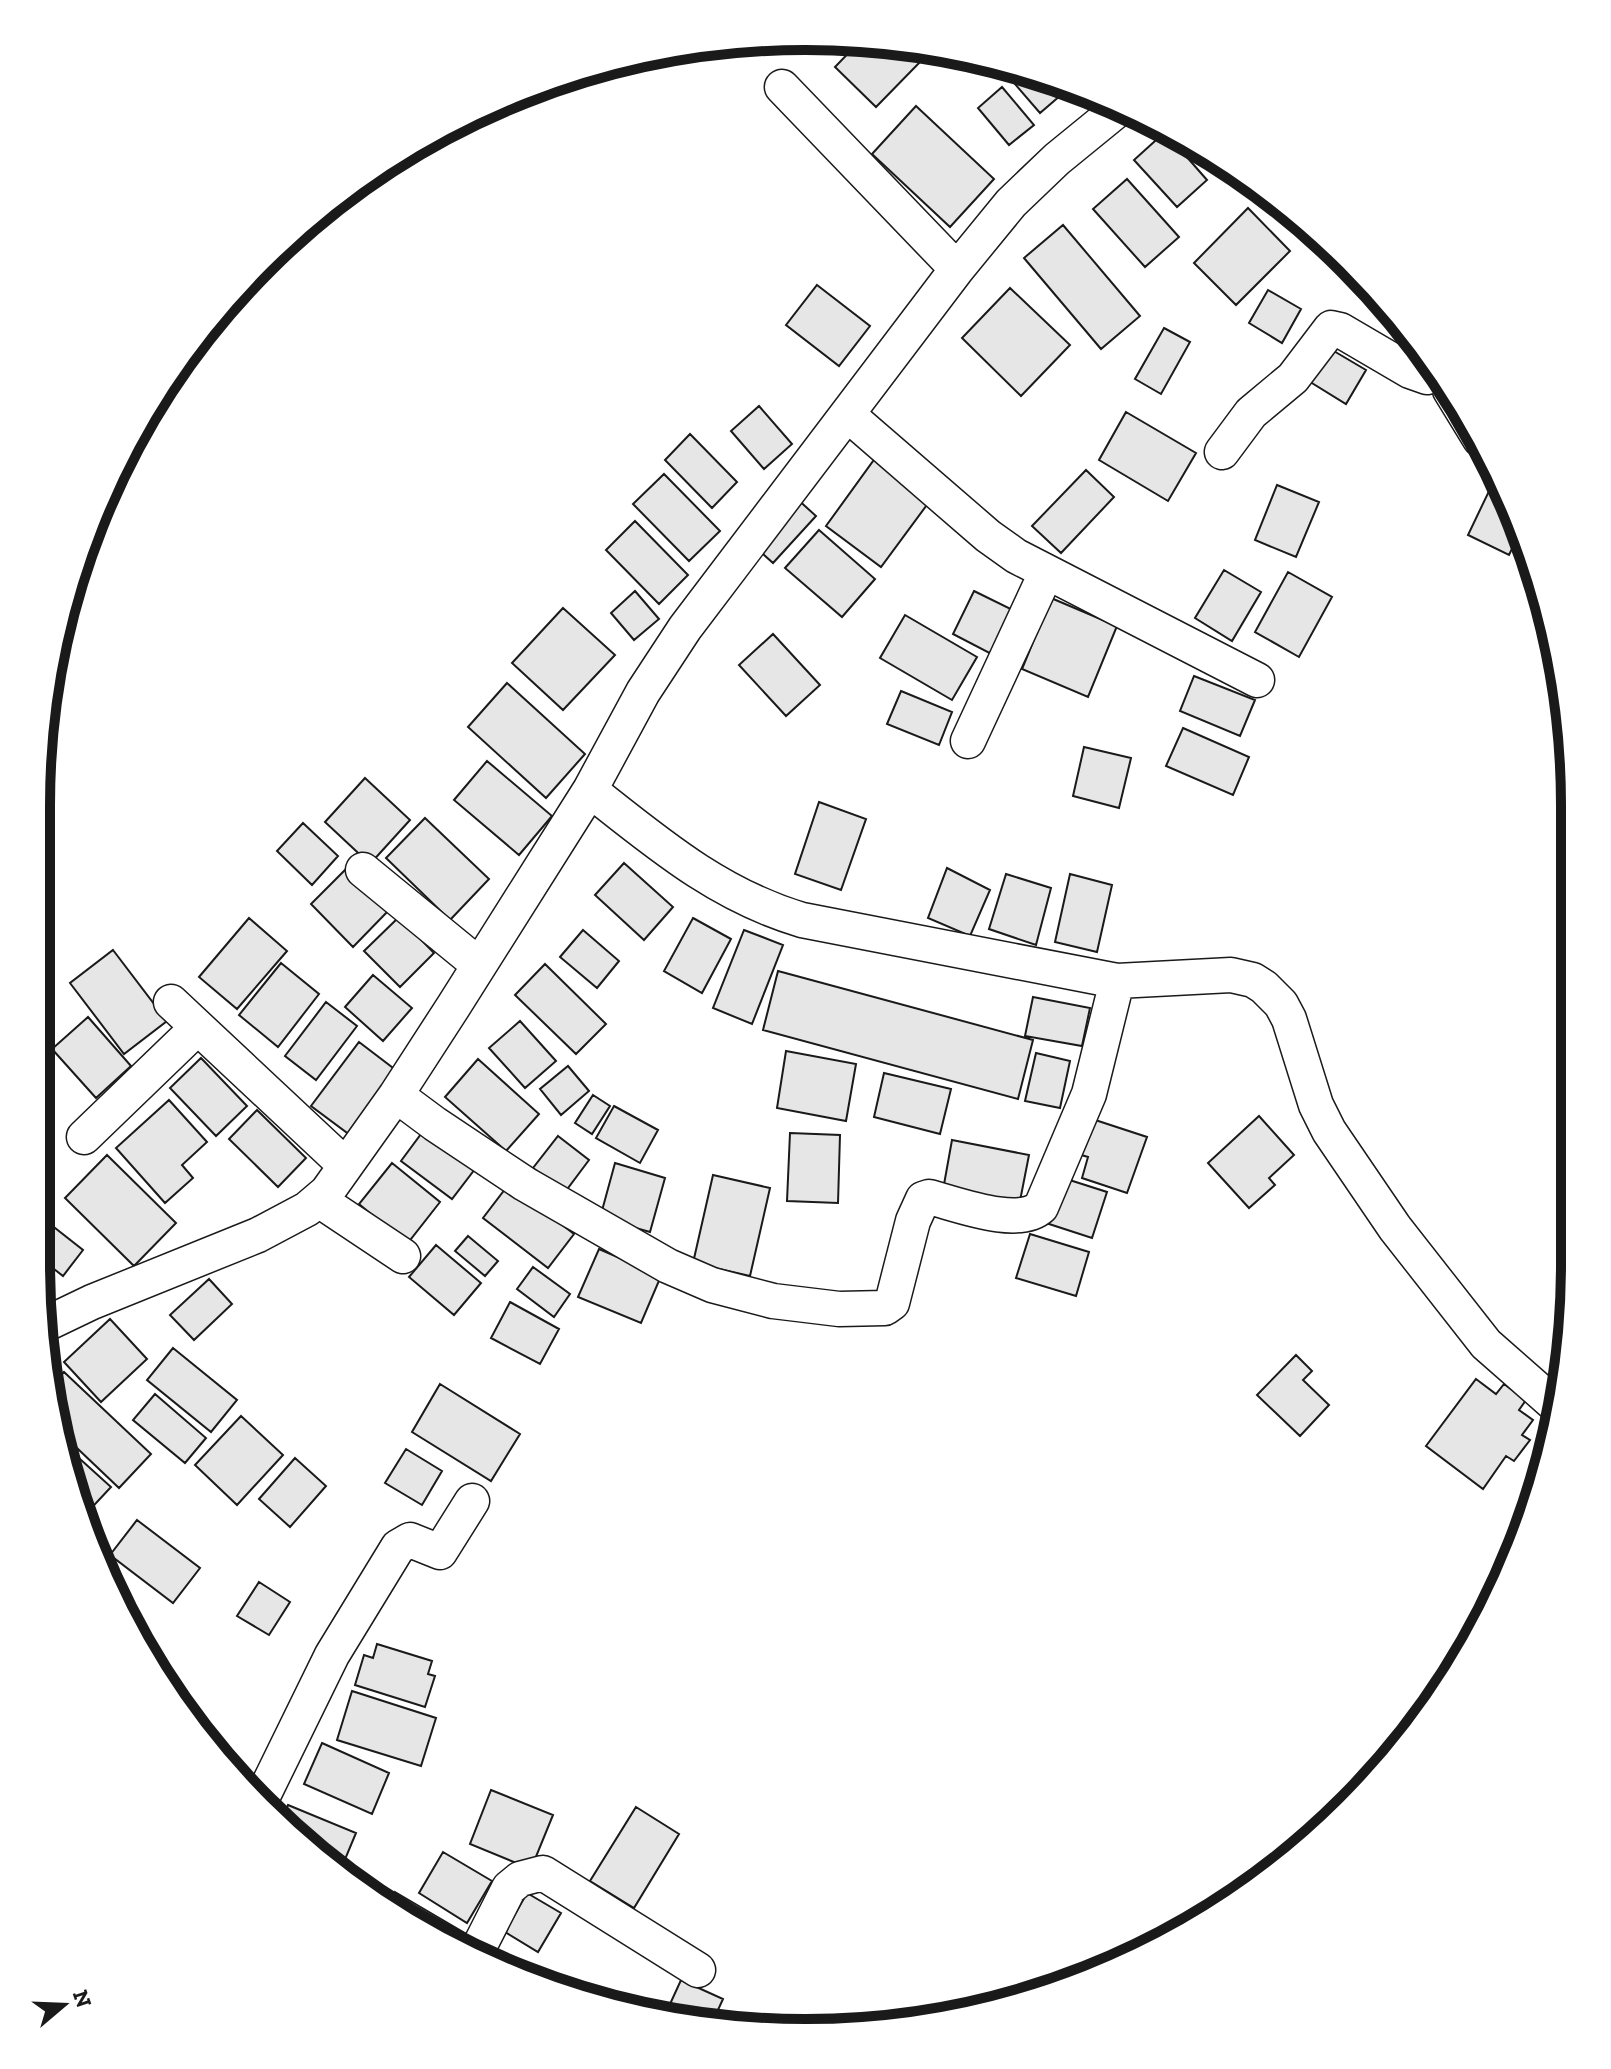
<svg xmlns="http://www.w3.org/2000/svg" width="1611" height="2069" font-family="'Zilla Slab',serif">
<rect width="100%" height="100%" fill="#fff"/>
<path fill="#e6e6e6" stroke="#1a1a1a" stroke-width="2" d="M862,39L905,46L921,61L876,107L835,67Z
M995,61L1064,85L1068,89L1040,113Z
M1002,87L1034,125L1009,145L978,108Z
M916,106L994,179L950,227L872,154Z
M1165,132L1207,180L1177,207L1134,160Z
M1127,179L1179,237L1145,267L1093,209Z
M1248,208L1290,251L1236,305L1194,263Z
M1063,225L1140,316L1101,349L1024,258Z
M817,285L870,326L839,366L786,325Z
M1010,288L1070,345L1021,396L962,338Z
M1268,290L1301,309L1282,343L1249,323Z
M1164,328L1190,342L1161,394L1135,379Z
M1327,347L1366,370L1346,404L1307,380Z
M759,406L792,444L764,469L731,431Z
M1126,412L1196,453L1168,501L1099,460Z
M690,434L737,482L712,508L665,460Z
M876,457L932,498L881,567L826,526Z
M1086,470L1114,497L1061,553L1032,526Z
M664,474L720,531L689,561L633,504Z
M1277,485L1319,502L1296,557L1255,540Z
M1490,489L1506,497L1521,530L1509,555L1468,535Z
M795,497L816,516L773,563L752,544Z
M635,521L688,575L659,604L606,550Z
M819,530L875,579L842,617L785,568Z
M1224,570L1261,592L1232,641L1195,618Z
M1288,572L1332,597L1299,657L1255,632Z
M635,591L659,619L634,640L611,613Z
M974,591L1021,614L999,658L953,634Z
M1051,598L1117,626L1088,697L1022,669Z
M563,608L615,655L563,710L512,663Z
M905,615L977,657L952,700L880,658Z
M773,634L820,685L786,716L739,665Z
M1194,676L1255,700L1240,736L1180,711Z
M507,683L585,754L546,798L468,727Z
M901,691L952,712L939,745L887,724Z
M1183,728L1249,757L1233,795L1166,766Z
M1084,747L1131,758L1119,808L1073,796Z
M487,761L552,816L519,855L454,800Z
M365,778L410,820L370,864L325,822Z
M819,802L866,819L841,890L795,874Z
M425,818L489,879L450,920L386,858Z
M303,823L338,856L312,885L277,851Z
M624,863L673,907L644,940L595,895Z
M348,867L390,909L353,947L311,904Z
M947,868L990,890L970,936L928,918Z
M1006,874L1051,888L1036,945L989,929Z
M1070,874L1112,885L1097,952L1055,942Z
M399,917L434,953L400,987L364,951Z
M249,918L287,951L237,1009L199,977Z
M693,918L731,939L702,993L664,971Z
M583,930L619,961L597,988L560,957Z
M744,930L783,945L752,1024L713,1008Z
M113,950L167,1021L124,1054L70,983Z
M281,963L319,994L278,1047L239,1015Z
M545,964L606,1024L576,1054L515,995Z
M778,971L1033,1040L1018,1099L763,1030Z
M373,975L412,1008L383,1041L345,1007Z
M1033,997L1090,1008L1082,1046L1025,1036Z
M326,1002L357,1026L316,1080L285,1056Z
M88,1017L131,1066L96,1098L52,1049Z
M520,1021L556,1061L525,1088L489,1048Z
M359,1042L397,1071L350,1135L311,1106Z
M786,1051L856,1064L846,1121L777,1108Z
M1036,1053L1070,1061L1060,1108L1025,1101Z
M201,1058L247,1106L216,1136L170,1088Z
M478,1059L539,1114L506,1151L445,1097Z
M568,1066L589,1091L561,1115L540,1089Z
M884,1073L951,1089L940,1134L874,1117Z
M593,1095L610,1106L592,1134L575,1123Z
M169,1100L207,1142L182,1165L193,1178L165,1203L116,1148Z
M614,1106L658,1130L640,1163L596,1138Z
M257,1110L306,1158L278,1187L229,1139Z
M1083,1116L1147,1137L1127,1193L1082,1178L1088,1157L1071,1152Z
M1259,1116L1294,1155L1269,1178L1275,1185L1249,1208L1208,1163Z
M424,1130L475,1169L452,1199L401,1161Z
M790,1133L840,1135L838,1203L787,1201Z
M558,1136L589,1160L565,1192L533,1168Z
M952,1140L1029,1155L1019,1206L943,1190Z
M107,1155L176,1223L134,1266L65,1198Z
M392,1163L440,1202L407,1244L359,1204Z
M615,1163L665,1178L650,1232L600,1218Z
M713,1175L770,1188L750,1276L693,1263Z
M1057,1176L1107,1192L1092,1238L1043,1222Z
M509,1184L574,1234L548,1268L483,1218Z
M36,1213L83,1250L63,1276L36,1255Z
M1030,1234L1089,1252L1076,1296L1016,1278Z
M468,1236L498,1261L485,1276L455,1251Z
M436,1245L481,1283L454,1315L409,1277Z
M599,1249L661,1276L641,1323L578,1297Z
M533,1267L570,1294L554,1317L517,1289Z
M209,1279L232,1304L194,1340L170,1315Z
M510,1302L559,1329L540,1364L491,1338Z
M110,1319L147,1359L101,1402L64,1362Z
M173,1348L237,1400L211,1432L147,1380Z
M1296,1355L1312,1371L1303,1380L1329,1405L1300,1436L1257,1395Z
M64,1372L151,1454L119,1488L58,1430L52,1384Z
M1476,1379L1496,1394L1504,1384L1526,1400L1519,1410L1533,1420L1522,1435L1530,1440L1514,1461L1506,1456L1483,1489L1426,1446Z
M440,1384L520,1434L491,1481L412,1432Z
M155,1394L206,1438L185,1463L133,1420Z
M241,1416L283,1455L237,1505L195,1465Z
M59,1440L111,1487L84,1516L62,1463Z
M406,1449L442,1471L422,1505L385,1483Z
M295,1458L326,1486L290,1527L259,1499Z
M137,1520L200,1568L173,1603L110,1555Z
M259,1582L290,1602L269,1635L237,1616Z
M115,1589L132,1602L124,1613Z
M377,1644L432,1661L428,1674L435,1676L425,1707L355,1685L364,1655L373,1658Z
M352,1691L436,1718L421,1766L337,1740Z
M322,1743L389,1773L372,1814L304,1784Z
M491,1790L553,1815L531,1869L470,1844Z
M288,1805L356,1833L341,1869L281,1823Z
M636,1807L679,1834L634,1908L590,1881Z
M443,1852L492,1881L467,1923L419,1893Z
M395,1892L475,1939L468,1950L421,1930L388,1905Z
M527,1893L561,1913L538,1952L505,1932Z
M681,1980L723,1999L713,2021L665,2015Z"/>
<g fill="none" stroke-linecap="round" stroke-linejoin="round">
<defs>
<path id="street" d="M782,87L957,269
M1450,390L1480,439
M847,414L988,536L1016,556L1257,680
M1222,452L1251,413L1293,378L1331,328L1340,330L1410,371L1427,377L1439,374
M968,741L1046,573
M590,790C657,843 718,895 802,920L1117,981L1231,975L1253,980L1264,987L1281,1004L1289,1019L1316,1105L1329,1131L1395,1228L1486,1344L1561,1410
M363,870L479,965
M171,1002L345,1165
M396,1095L435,1124L525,1184L668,1266L712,1285L773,1301L839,1309L885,1308L892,1303L913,1221L923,1199L929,1197C957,1204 1018,1228 1041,1207L1089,1094L1117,981
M84,1137L197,1028
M319,1200L403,1256
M44,1325L92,1302L258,1235L307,1209L327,1192L396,1095L453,1007L590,790L643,692L685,628L957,269L1011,203L1057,159L1122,106
M259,1804L332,1655L398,1547L410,1540L440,1552L472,1501
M476,1953L509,1888L520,1879L543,1873L698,1970"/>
</defs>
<use href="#street" stroke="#1a1a1a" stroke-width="37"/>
<use href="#street" stroke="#fff" stroke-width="34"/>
</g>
<path d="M0 0H1611V2069H0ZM805 50H806A755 755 0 0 1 1561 805V1264A755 755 0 0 1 806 2019H805A755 755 0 0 1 50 1264V805A755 755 0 0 1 805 50Z" fill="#fff" fill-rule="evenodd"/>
<path fill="none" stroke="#1a1a1a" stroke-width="10" d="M805 50H806A755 755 0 0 1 1561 805V1264A755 755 0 0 1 806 2019H805A755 755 0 0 1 50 1264V805A755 755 0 0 1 805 50Z"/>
<g transform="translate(64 2005) rotate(71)" stroke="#ffffff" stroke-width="6" paint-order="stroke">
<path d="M0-6L14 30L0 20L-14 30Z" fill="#1a1a1a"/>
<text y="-12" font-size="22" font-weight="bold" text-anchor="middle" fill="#1a1a1a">N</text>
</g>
</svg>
